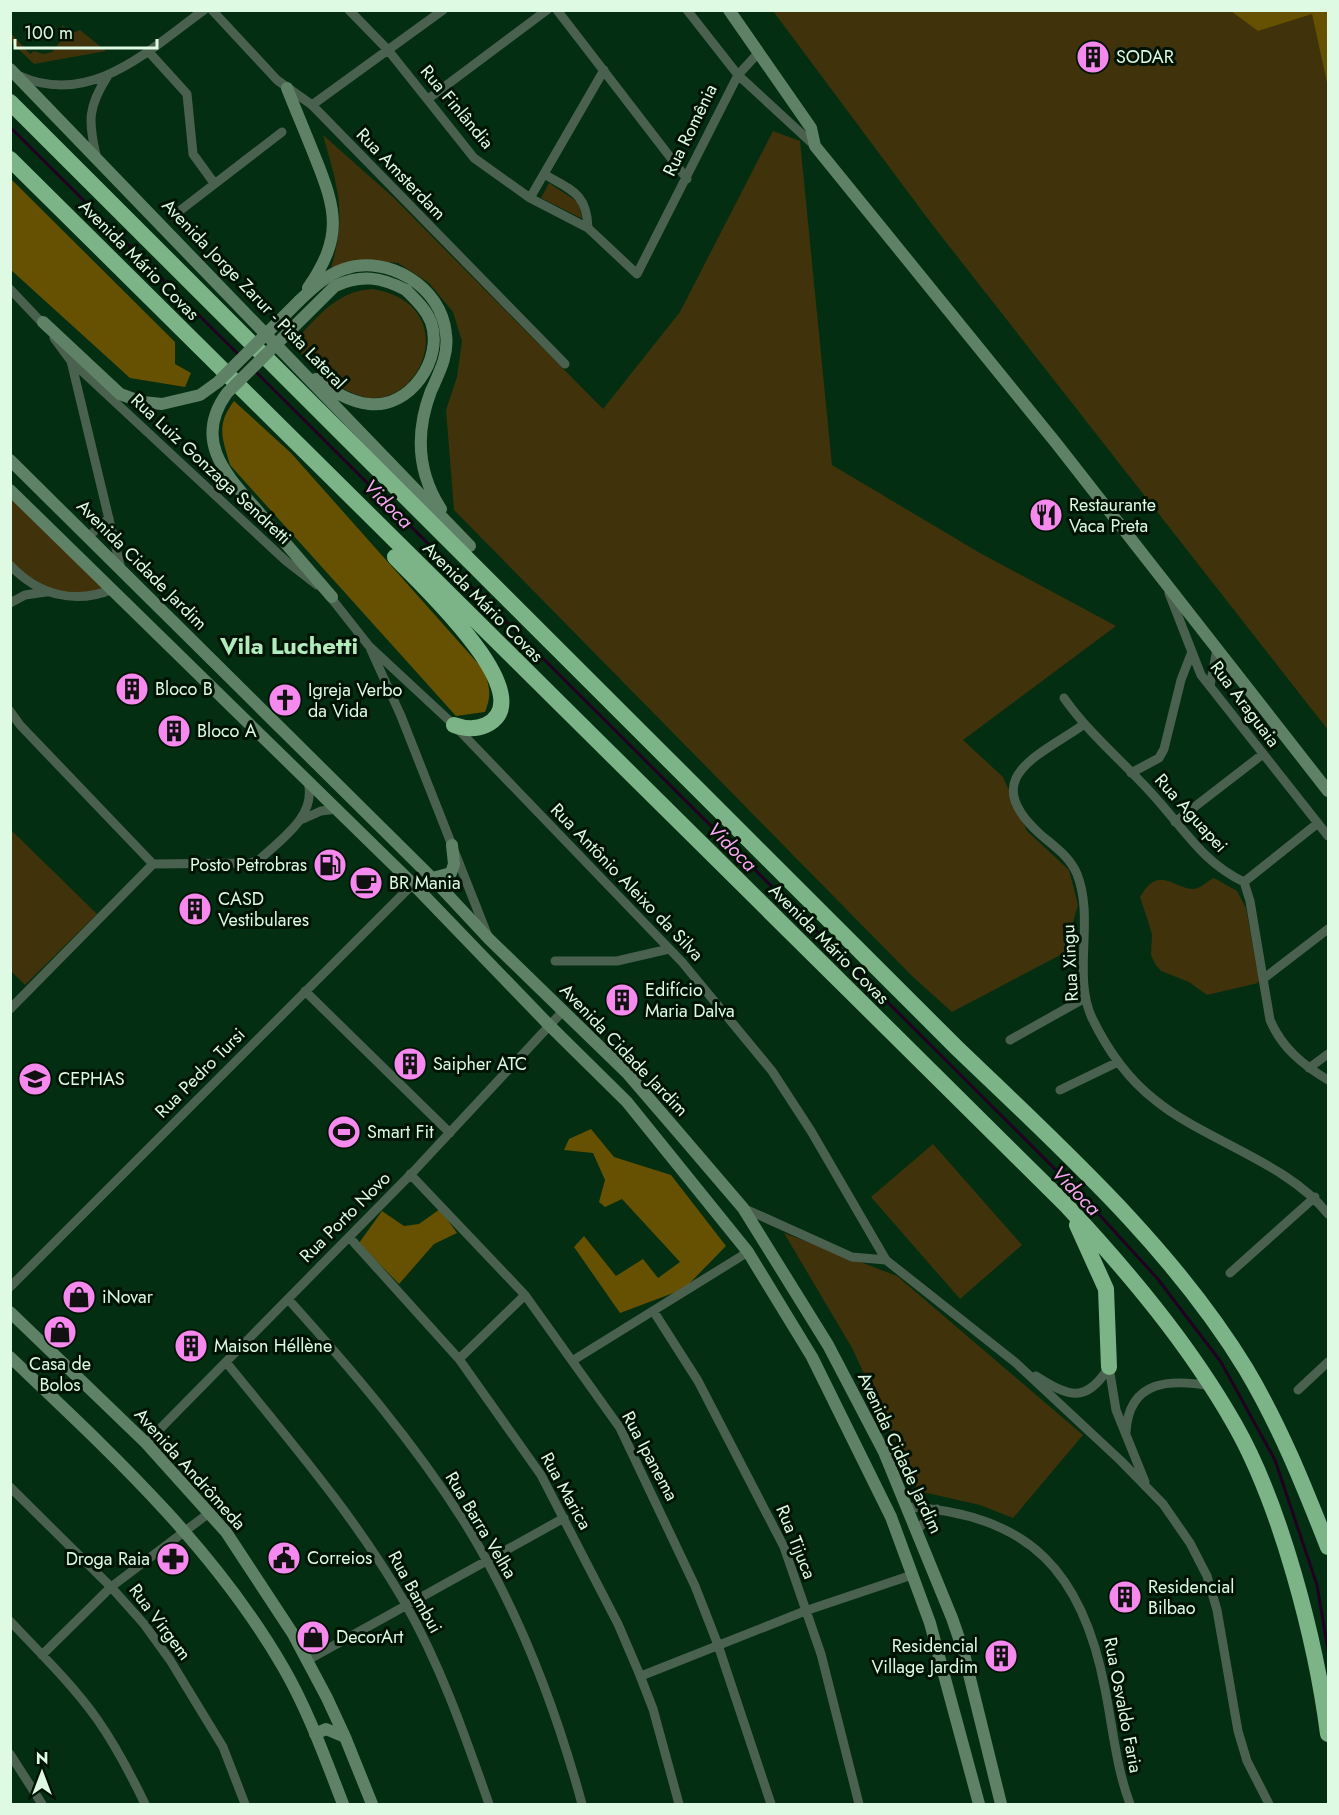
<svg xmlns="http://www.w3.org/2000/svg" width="1339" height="1815" font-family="Jost,sans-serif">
<rect width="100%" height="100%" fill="#032e12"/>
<path fill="#40320a" d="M773,11H1328V730L931,223Z
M62,25L72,33L80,30L106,51L34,64L11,42V33L30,54L34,51L43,54L52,52L60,42Z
M773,131L800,141L832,465L980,553L1116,626L963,740L1003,777L1027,831L1069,870L1078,905L1064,953L952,1012L912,976L454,510L446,410L457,377L462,341L453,312L429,283L398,263L361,260L331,268C347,214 338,188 323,135L394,198L603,409L680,312Z
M549,183L578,202L583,219L541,198Z
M373,289C467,305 419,418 357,395C331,385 311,363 292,344C317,318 335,291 373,289Z
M10,490L113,589L60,596L11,565Z
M10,829L97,914L25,985L11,971Z
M1214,878L1237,891L1246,908L1259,980L1258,983L1207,995L1189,982L1161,971L1155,964L1151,955L1152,934L1140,897C1159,863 1175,890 1194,889C1202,888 1207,881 1214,878Z
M933,1144L1022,1245L960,1299L871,1197Z
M784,1233L897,1276L1083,1435L1013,1518L980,1505L918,1491L852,1348Z"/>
<path fill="#665001" d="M1231,11H1328V87L1312,14L1258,31Z
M11,179L175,342V364L191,373L185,387L130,378L11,270Z
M234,401L291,453L482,668C490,684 492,695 485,712L456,716L230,465C222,437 216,425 234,401Z
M591,1129L614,1157L671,1175L726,1246L684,1289L620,1313L574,1247L584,1236L616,1276L643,1259L658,1278L680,1262L622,1199L605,1207L599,1202L605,1180L593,1153L564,1150L569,1139Z
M440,1209L457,1233L434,1244L399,1284L359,1243L382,1211L404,1226L419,1224Z"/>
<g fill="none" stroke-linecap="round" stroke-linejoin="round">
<path stroke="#220021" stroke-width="3" d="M10,127L240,356
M254,370L1086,1200L1157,1278L1221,1362L1275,1460L1317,1585L1328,1650"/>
<path stroke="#4b614f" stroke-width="9" d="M212,10L277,80L312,105L565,364
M349,10L388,50L474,158L530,198L588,228L637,274L738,75L759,52
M557,10L687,179
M687,10L738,75L815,146
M148,51L187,94L193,154L214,183
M20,76C91,108 150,49 204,10
M428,99L547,10
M312,105L443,10
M96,155C88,121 88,107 107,77
M544,174C571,190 587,193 588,228
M530,198L604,70
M173,216L282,132
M10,289L46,327
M54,338L71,361L286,561L317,585
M71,361L121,569
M89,536L109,518
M10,565C38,595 75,605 113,589
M1169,593L1201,675L1328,836
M328,594L369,646L454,725L682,962L772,1071L811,1131L886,1260
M10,603L25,595L46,592
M371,650L401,716L487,934
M1210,686L1217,649
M1064,698C1092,738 1130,767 1161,804C1188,835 1206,864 1244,882L1250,901L1270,1020C1282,1048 1303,1065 1328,1080
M10,711L20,725L153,864
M1083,725C1037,757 977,778 1041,835C1055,847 1070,857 1077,874C1095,919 1072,976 1092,1018C1107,1049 1128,1079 1155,1100C1205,1141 1287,1162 1328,1214
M1131,773L1159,758L1164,749L1181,680L1191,654
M303,819L321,811L337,809
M1175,822L1263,754
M1244,882L1318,823
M555,961H617L669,949
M1263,979L1328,929
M305,991L450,1133
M10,1009L153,864L250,863L259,860C281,839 317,816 308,782
M1010,1040L1085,998
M1309,1068L1328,1054
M1060,1090L1118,1062
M410,1174L525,1295L620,1428L695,1586L718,1645L771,1804
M743,1208L852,1257L886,1260L1016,1363L1121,1461L1163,1504L1190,1543L1207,1576L1217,1610L1238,1731L1247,1761L1269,1804
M349,1237L459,1359L541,1475L618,1624L639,1673L653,1709L679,1804
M1230,1273L1315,1197
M10,1287L413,884
M288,1299C351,1369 412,1440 463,1520C518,1608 555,1705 582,1804
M654,1312L698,1381L784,1547L821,1654L859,1804
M459,1359L525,1295
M572,1361L748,1252
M226,1362C289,1440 355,1516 405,1603C441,1666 465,1736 489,1804
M1109,1367L1116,1410L1145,1482
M1036,1376C1069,1397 1086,1404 1109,1367
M1298,1390L1328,1362
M1126,1432C1129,1379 1171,1379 1211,1386
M146,1443L414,1171L563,1011
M10,1487L111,1587L144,1624L170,1660L223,1747L245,1804
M909,1507C1030,1514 1083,1573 1105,1689C1113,1728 1116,1767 1130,1804
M917,1530L937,1509
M10,1621C40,1653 72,1684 97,1719C116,1746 131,1775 145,1804
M42,1655L111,1587L209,1513
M306,1661L564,1518
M641,1676L805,1611L912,1575
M10,1754L42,1804"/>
<path stroke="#5f8266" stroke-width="12" d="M729,10L811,128L815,146L1056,443L1328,791
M10,69L470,546
M287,88C296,111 306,134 315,157C337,211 343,237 308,288
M299,301C312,289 326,275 344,269C388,254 442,287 446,334C449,355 439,373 431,391C415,433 417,472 441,509
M316,379C333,391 349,402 369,404C410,409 444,359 431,322C426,309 415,299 406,290
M10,460L432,878L489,939L628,1074L684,1139L743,1208L828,1345L884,1452L952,1618L963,1650L1001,1804
M10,490L413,884L549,1025L627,1102L748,1252L812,1357L891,1517L930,1623L979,1804
M263,517L332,597
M429,879L451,873L454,864L452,845
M10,1312L146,1443L226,1532L293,1634L327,1698L345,1737L372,1804
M10,1357C110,1452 213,1546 283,1667C308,1710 325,1758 343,1804
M315,1734L326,1729L345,1737"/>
<path stroke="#7cb387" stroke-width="16" d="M10,102L957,1048C1060,1147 1171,1246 1246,1369C1280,1426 1304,1486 1328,1547
M10,159L1066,1205C1129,1273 1189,1344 1235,1425C1281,1506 1316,1641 1328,1734
M395,557C417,581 545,697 486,725C475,730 465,729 454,725
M1077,1225L1106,1289L1109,1367"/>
<path stroke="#5f8266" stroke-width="12" d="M43,322L120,394L142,402L162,404L200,395L218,382L299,301
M263,517C231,479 190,444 227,393L335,286C361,274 381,277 406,290"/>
</g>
<defs>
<symbol id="building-disc" viewBox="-11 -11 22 22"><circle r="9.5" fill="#f689ed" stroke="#011305"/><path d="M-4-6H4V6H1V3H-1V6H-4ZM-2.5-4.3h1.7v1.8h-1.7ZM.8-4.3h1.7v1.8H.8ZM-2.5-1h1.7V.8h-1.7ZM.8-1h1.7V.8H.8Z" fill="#111"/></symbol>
<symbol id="restaurant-disc" viewBox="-11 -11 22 22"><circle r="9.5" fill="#f689ed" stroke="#011305"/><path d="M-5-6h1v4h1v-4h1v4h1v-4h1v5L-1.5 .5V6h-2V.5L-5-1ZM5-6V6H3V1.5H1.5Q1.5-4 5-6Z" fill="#111"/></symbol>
<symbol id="church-disc" viewBox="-11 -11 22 22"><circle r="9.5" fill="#f689ed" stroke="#011305"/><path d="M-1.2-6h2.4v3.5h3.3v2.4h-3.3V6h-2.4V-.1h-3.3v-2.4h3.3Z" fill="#111"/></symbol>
<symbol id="fuel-disc" viewBox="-11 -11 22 22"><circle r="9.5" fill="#f689ed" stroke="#011305"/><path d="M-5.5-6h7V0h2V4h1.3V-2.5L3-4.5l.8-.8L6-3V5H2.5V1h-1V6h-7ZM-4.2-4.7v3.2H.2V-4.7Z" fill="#111"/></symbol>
<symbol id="cafe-disc" viewBox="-11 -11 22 22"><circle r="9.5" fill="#f689ed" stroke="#011305"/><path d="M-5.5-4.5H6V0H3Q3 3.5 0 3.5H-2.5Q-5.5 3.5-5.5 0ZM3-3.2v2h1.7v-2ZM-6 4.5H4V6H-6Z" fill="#111"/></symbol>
<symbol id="school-disc" viewBox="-11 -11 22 22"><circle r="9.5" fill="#f689ed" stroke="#011305"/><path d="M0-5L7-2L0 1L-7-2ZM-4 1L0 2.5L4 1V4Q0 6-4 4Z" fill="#111"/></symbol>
<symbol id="stadium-disc" viewBox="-11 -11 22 22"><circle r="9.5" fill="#f689ed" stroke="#011305"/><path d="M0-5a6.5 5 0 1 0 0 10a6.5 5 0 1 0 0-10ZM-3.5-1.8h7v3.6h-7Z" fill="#111"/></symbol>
<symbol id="shop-disc" viewBox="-11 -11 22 22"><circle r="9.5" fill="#f689ed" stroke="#011305"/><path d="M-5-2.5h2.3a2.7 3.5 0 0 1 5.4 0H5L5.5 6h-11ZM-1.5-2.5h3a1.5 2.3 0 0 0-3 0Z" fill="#111"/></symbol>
<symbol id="civic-disc" viewBox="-11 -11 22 22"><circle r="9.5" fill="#f689ed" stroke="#011305"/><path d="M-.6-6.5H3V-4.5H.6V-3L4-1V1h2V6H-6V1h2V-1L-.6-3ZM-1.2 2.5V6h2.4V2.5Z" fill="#111"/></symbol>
<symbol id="pharmacy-disc" viewBox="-11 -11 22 22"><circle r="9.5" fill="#f689ed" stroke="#011305"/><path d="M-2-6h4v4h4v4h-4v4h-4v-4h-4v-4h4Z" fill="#111"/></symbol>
</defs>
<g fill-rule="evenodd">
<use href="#building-disc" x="1074" y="38" width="38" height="38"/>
<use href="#restaurant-disc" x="1027" y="496" width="38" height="38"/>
<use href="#building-disc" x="113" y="670" width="38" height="38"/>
<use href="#church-disc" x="266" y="681" width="38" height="38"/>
<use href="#building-disc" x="155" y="712" width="38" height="38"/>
<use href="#fuel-disc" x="311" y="846" width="38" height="38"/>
<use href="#cafe-disc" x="347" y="864" width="38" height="38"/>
<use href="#building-disc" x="176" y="890" width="38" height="38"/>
<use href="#building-disc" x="603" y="981" width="38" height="38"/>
<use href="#building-disc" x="391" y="1045" width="38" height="38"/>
<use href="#school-disc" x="16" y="1060" width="38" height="38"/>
<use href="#stadium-disc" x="325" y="1113" width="38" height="38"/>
<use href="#shop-disc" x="60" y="1278" width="38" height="38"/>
<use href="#shop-disc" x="41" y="1313" width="38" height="38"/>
<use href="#building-disc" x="172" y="1327" width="38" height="38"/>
<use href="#civic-disc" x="265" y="1539" width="38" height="38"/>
<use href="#pharmacy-disc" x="154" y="1540" width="38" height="38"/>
<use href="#building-disc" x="1106" y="1578" width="38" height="38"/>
<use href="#shop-disc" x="294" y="1618" width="38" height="38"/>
<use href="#building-disc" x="982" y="1637" width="38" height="38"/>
</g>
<g text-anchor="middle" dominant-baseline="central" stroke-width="6" stroke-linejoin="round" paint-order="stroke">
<g font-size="18" fill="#defae3" stroke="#011305" text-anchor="start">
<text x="1116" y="57">SODAR</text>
<text x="1069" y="505">Restaurante<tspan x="1069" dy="21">Vaca Preta</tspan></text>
<text x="155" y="689">Bloco B</text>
<text x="308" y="690">Igreja Verbo<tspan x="308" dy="21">da Vida</tspan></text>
<text x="197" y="731">Bloco A</text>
<text x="307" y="865" text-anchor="end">Posto Petrobras</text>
<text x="389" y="883">BR Mania</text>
<text x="218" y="899">CASD<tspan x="218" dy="21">Vestibulares</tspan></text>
<text x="645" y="990">Edifício<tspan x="645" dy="21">Maria Dalva</tspan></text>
<text x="433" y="1064">Saipher ATC</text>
<text x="58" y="1079">CEPHAS</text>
<text x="367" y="1132">Smart Fit</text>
<text x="102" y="1297">iNovar</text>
<text x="214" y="1346">Maison Héllène</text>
<text x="60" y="1364" text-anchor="middle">Casa de<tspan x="60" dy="21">Bolos</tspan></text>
<text x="307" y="1558">Correios</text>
<text x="150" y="1559" text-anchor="end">Droga Raia</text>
<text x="1148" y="1587">Residencial<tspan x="1148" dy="21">Bilbao</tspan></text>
<text x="336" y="1637">DecorArt</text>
<text x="978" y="1646" text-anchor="end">Residencial<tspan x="978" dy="21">Village Jardim</tspan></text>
</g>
<g font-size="18" fill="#defae3" stroke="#011305">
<text transform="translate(457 107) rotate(50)">Rua Finlândia</text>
<text transform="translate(690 130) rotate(-64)">Rua Romênia</text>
<text transform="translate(401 174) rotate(46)">Rua Amsterdam</text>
<text transform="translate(139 260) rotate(45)">Avenida Mário Covas</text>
<text transform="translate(254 294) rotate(46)">Avenida Jorge Zarur - Pista Lateral</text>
<text transform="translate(211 469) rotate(43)">Rua Luiz Gonzaga Sendretti</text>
<text transform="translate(142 565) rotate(45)">Avenida Cidade Jardim</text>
<text transform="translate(483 602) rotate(45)">Avenida Mário Covas</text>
<text transform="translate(1245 704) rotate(53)">Rua Araguaia</text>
<text transform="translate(1191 813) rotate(48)">Rua Aguapei</text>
<text transform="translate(627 882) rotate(46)">Rua Antônio Aleixo da Silva</text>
<text transform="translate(829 944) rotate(45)">Avenida Mário Covas</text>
<text transform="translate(1070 963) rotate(-93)">Rua Xingu</text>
<text transform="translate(624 1050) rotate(46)">Avenida Cidade Jardim</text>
<text transform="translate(200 1073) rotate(-45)">Rua Pedro Tursi</text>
<text transform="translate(345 1217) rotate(-45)">Rua Porto Novo</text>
<text transform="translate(900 1453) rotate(65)">Avenida Cidade Jardim</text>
<text transform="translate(650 1456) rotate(62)">Rua Ipanema</text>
<text transform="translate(190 1469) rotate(48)">Avenida Andrômeda</text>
<text transform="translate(566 1491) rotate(61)">Rua Marica</text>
<text transform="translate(481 1525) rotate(59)">Rua Barra Velha</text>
<text transform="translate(796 1542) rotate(68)">Rua Tijuca</text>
<text transform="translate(415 1592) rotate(61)">Rua Bambui</text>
<text transform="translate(160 1622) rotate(53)">Rua Virgem</text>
<text transform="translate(1123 1705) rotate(79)">Rua Osvaldo Faria</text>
</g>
<g font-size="20" font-style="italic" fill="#fea7f6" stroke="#011305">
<text transform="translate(388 504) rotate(45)">Vidoca</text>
<text transform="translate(732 847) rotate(45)">Vidoca</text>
<text transform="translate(1076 1191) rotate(46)">Vidoca</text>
</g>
<g font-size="24" font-weight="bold" fill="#b2ecbd" stroke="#011305">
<text x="289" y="645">Vila Luchetti</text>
</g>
</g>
<rect width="1339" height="1815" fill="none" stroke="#defae3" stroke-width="24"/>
<g transform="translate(42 1773)" stroke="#011305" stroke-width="4.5" paint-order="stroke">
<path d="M0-4.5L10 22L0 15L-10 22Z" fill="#defae3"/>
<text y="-9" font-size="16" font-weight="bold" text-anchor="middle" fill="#defae3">N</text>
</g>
<path d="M15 39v9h142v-9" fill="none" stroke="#defae3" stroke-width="3"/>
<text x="24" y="39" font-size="18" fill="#defae3" stroke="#011305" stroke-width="4.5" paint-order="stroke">100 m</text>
</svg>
